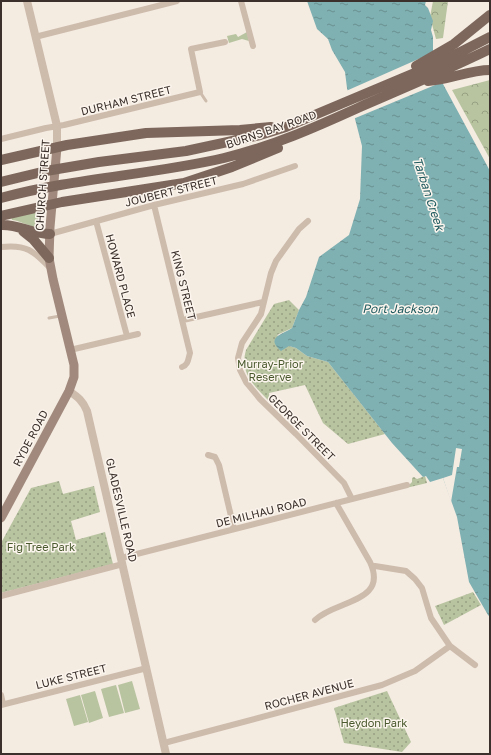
<svg xmlns="http://www.w3.org/2000/svg" width="491" height="755" font-family="'Golos Text',sans-serif">
<defs>
<pattern id="forest-crowns" width="20" height="18" patternUnits="userSpaceOnUse"><rect width="20" height="18" fill="#b8c4a0"/><path d="M2 6a3 3 0 1 1 6 0M12 15a3 3 0 1 1 6 0" fill="none" stroke="#97a083"/></pattern>
<pattern id="park-dots" width="8" height="8" patternUnits="userSpaceOnUse"><rect width="8" height="8" fill="#b8c4a0"/><path d="M2 2h.1M6 6h.1" fill="none" stroke="#97a083" stroke-width="1.8" stroke-linecap="round"/></pattern>
<pattern id="water-ripples" width="26" height="14" patternUnits="userSpaceOnUse"><rect width="26" height="14" fill="#7fb0b2"/><path d="M2 4q2-2 4 0t4 0M15 11q2-2 4 0t4 0" fill="none" stroke="#699091"/></pattern>
</defs>
<rect width="100%" height="100%" fill="#f4ebe1"/>
<path fill="#b8c4a0" d="M247,32L249,41L242,39L229,43L227,36L236,34L238,37Z
M40,210L38,227C30,227 21,221 12,220L11,216Z
M132,681L140,709L125,713L118,685Z
M116,685L124,713L109,717L101,689Z
M95,691L103,718L89,723L81,695Z
M80,695L88,722L74,726L66,699Z"/>
<path fill="url(#forest-crowns)" d="M433,1H448L443,38L436,39L430,17Z
M490,80V159L452,90Z"/>
<path fill="url(#park-dots)" d="M289,300L299,310L292,328L277,335L289,346L296,348L307,356L328,362L385,434L348,444L323,423L305,385L269,393L270,402C255,386 239,374 246,350L274,304Z
M425,476L427,483L406,488L412,482V478L414,477L417,479Z
M59,481L63,494L94,486L100,512L71,521L76,540L105,532L113,564L1,593V543L31,488Z
M473,592L481,605L444,625L435,606Z
M387,691L411,742L402,752L344,743L334,708Z"/>
<path fill="url(#water-ripples)" d="M307,1H426L425,5L428,8L433,21L431,30L433,37V53L443,84L490,171V617L488,615L469,582L457,517L443,478L430,482L426,476L423,477L392,443L328,362L307,356L296,348L289,346L281,351C265,337 282,335 292,328L299,310L306,297L319,257L349,235L360,199L362,146L347,88L345,72L332,50L328,39L317,29Z"/>
<path fill="#f4ebe1" d="M423,57L440,83L353,119L346,91Z
M456,448L462,449L459,467H457L451,502L443,478L452,475Z"/>
<g fill="none" stroke-linecap="round" stroke-linejoin="round">
<path stroke="#cdbbac" stroke-width="3" d="M200,92L206,101
M49,318L60,316"/>
<path stroke="#cdbbac" stroke-width="6" d="M241,1L253,46
M35,37L177,1
M1,139L46,128L64,125L200,92L191,49L225,42
M154,205L190,353C188,360 188,365 182,367
M96,221L127,336
M308,221L299,229L276,261L271,273L261,314L242,343L238,358L240,370L246,382L260,399L296,434L344,483L352,499
M50,234L154,205L243,184L295,166
M1,247C26,244 34,251 50,268
M183,320L263,302
M70,350L138,334
M208,455L215,457L219,465L234,529
M121,558L407,485
M372,566H375L406,571L415,579L422,588L431,618L450,646L475,665
M1,596L123,564
M315,620C335,600 389,603 370,562L336,503
M1,695L3,704
M1,705L147,668
M164,743L382,685L415,671L450,646"/>
<path stroke="#cdbbac" stroke-width="8" d="M27,1L57,126V147
M69,391C78,397 83,401 87,411L166,754"/>
<path stroke="#a18a7d" stroke-width="9" d="M1,518L69,391L74,377V365L53,279L49,258L50,227L57,147"/>
<path stroke="#7d675c" stroke-width="10" d="M416,66L454,44L490,15
M428,81C449,80 469,70 490,70
M1,160L67,145L146,133L240,130L271,127
M1,182L46,171L99,162L186,151L260,135L286,127L443,61L490,37
M1,198C74,178 151,175 224,158C271,147 316,127 360,107C404,88 447,70 490,49
M1,216L62,202L184,183L232,167L278,148
M1,225C18,224 33,234 50,234
M23,231L33,239L49,258"/>
</g>
<g text-anchor="middle" dominant-baseline="central" stroke-width="3" stroke-linejoin="round" paint-order="stroke">
<g font-size="11" fill="#3b302b" stroke="#fbf5ee">
<text transform="translate(126 100) rotate(-14)">DURHAM STREET</text>
<text transform="translate(271 129) rotate(-19)">BURNS BAY ROAD</text>
<text transform="translate(42 185) rotate(-86)">CHURCH STREET</text>
<text transform="translate(171 191) rotate(-14)">JOUBERT STREET</text>
<text transform="translate(121 276) rotate(75)">HOWARD PLACE</text>
<text transform="translate(184 285) rotate(76)">KING STREET</text>
<text transform="translate(302 427) rotate(45)">GEORGE STREET</text>
<text transform="translate(30 438) rotate(-62)">RYDE ROAD</text>
<text transform="translate(122 510) rotate(77)">GLADESVILLE ROAD</text>
<text transform="translate(261 512) rotate(-14)">DE MILHAU ROAD</text>
<text transform="translate(71 676) rotate(-14)">LUKE STREET</text>
<text transform="translate(309 694) rotate(-15)">ROCHER AVENUE</text>
</g>
<g font-size="11" fill="#4a5a2e" stroke="#fbf5ee">
<text x="270" y="363">Murray-Prior<tspan x="270" dy="13">Reserve</tspan></text>
<text x="41" y="546">Fig Tree Park</text>
<text x="374" y="722">Heydon Park</text>
</g>
<g font-size="12" font-style="italic" fill="#1f5a5e" stroke="#fbf5ee">
<text transform="translate(429 194) rotate(72)">Tarban Creek</text>
<text x="400" y="308">Port Jackson</text>
</g>
</g>
<rect width="491" height="755" fill="none" stroke="#3b302b" stroke-width="4"/>
</svg>
